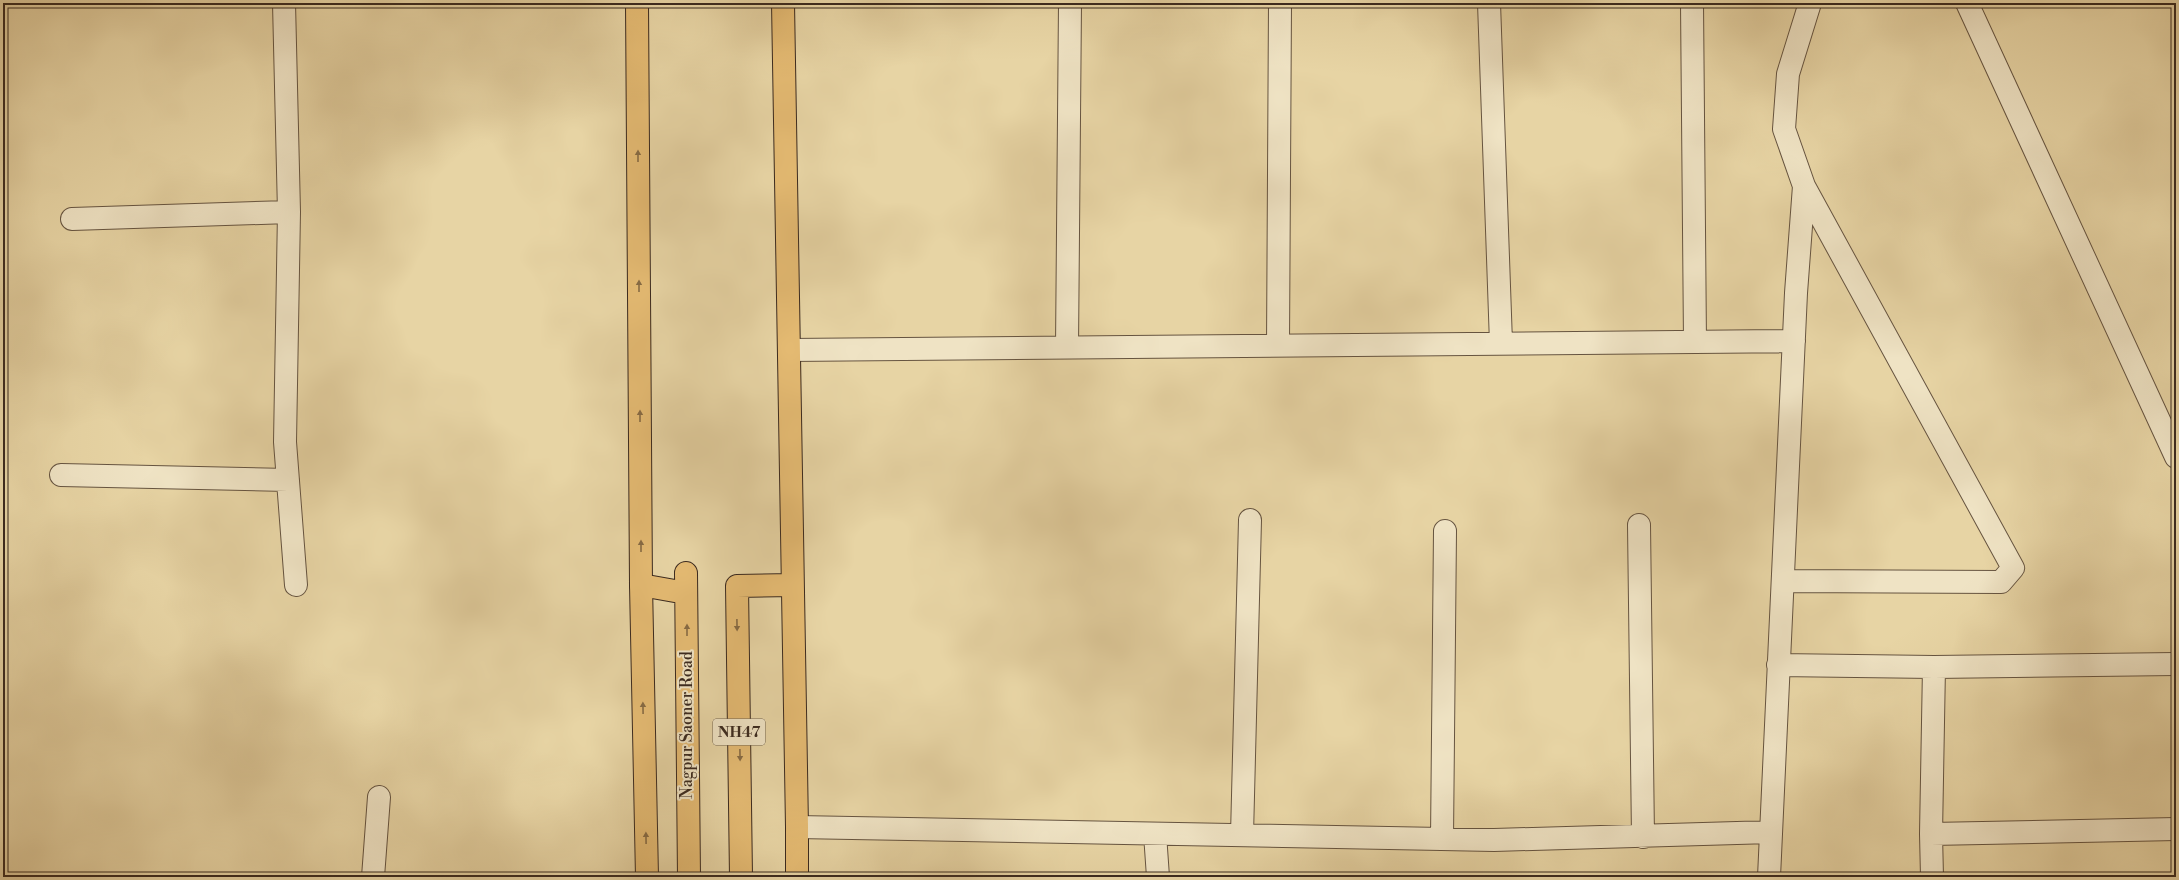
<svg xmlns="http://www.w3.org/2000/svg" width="2179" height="880" font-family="'Libre Bodoni',serif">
<rect width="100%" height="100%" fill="#e7d4a4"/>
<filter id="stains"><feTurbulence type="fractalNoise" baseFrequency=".005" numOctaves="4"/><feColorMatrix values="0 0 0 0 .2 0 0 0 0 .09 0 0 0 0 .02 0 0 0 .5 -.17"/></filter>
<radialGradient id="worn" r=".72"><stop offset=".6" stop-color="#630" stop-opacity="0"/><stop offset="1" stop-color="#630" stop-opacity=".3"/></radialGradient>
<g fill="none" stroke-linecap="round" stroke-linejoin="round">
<defs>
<path id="minor" d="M284,3L289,212L285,442L296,585
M1489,3L1501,343
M1692,3L1695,342
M1967,3L2176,457
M72,219L289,212
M1278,345L1280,3
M1067,347L1070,3
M789,350L1794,341
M61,475L288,480
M1639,525L1643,837
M1783,581L2001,582L2013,568L1804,186
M1778,665L1934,667L2176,664
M797,827L1494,840L1771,832
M1155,834L1158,877
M1931,834L1934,667
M1242,835L1250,520
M1442,839L1445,531
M373,877L379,797
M1769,877L1796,293L1804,186L1784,129L1788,74L1810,3
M1932,877L1931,834L2176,829"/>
<path id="major" d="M641,585L647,877
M797,827V877"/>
<path id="highway" d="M637,3L641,585L686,593
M783,3L797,827
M686,573L689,877
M741,877L737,586L792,585"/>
</defs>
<use href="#minor" stroke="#665440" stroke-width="24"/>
<use href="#major" stroke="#3b2a1f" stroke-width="24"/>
<use href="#highway" stroke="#3b2a1f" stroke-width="24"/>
<use href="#minor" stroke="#efe3c4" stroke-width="22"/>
<use href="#major" stroke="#e4ba72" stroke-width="22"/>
<use href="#highway" stroke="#e4ba72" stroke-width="22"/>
</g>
<defs><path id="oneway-solid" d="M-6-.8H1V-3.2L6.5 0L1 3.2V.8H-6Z"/></defs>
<g fill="#876b44">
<use href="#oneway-solid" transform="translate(638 156) rotate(-90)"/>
<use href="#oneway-solid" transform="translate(639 286) rotate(-90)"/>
<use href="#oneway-solid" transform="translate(640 416) rotate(-90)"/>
<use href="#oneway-solid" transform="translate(641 546) rotate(-90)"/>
<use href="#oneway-solid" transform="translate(737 625) rotate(89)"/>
<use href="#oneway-solid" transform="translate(687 630) rotate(-90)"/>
<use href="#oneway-solid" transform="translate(643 708) rotate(-91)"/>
<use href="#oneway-solid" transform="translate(740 755) rotate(89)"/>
<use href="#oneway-solid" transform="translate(646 838) rotate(-91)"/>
</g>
<g text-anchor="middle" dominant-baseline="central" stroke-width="4" stroke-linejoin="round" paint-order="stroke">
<rect fill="#efe3c4" stroke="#716250" stroke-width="1" x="713" y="719" width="52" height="26" rx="3"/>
<g font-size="15" font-weight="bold" fill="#3b2a1f">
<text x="739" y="732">NH47</text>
</g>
<g font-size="16" fill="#3b2a1f" stroke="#efe3c4">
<text transform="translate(687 725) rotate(-90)">Nagpur Saoner Road</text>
</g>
</g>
<rect width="2179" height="880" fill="none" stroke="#e7d4a4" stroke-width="16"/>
<rect x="4" y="4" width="2171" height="872" fill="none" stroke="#3b2a1f" stroke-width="2"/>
<rect x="8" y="8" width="2163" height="864" fill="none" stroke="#3b2a1f"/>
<rect width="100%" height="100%" filter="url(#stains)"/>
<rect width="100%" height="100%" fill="url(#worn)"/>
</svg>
